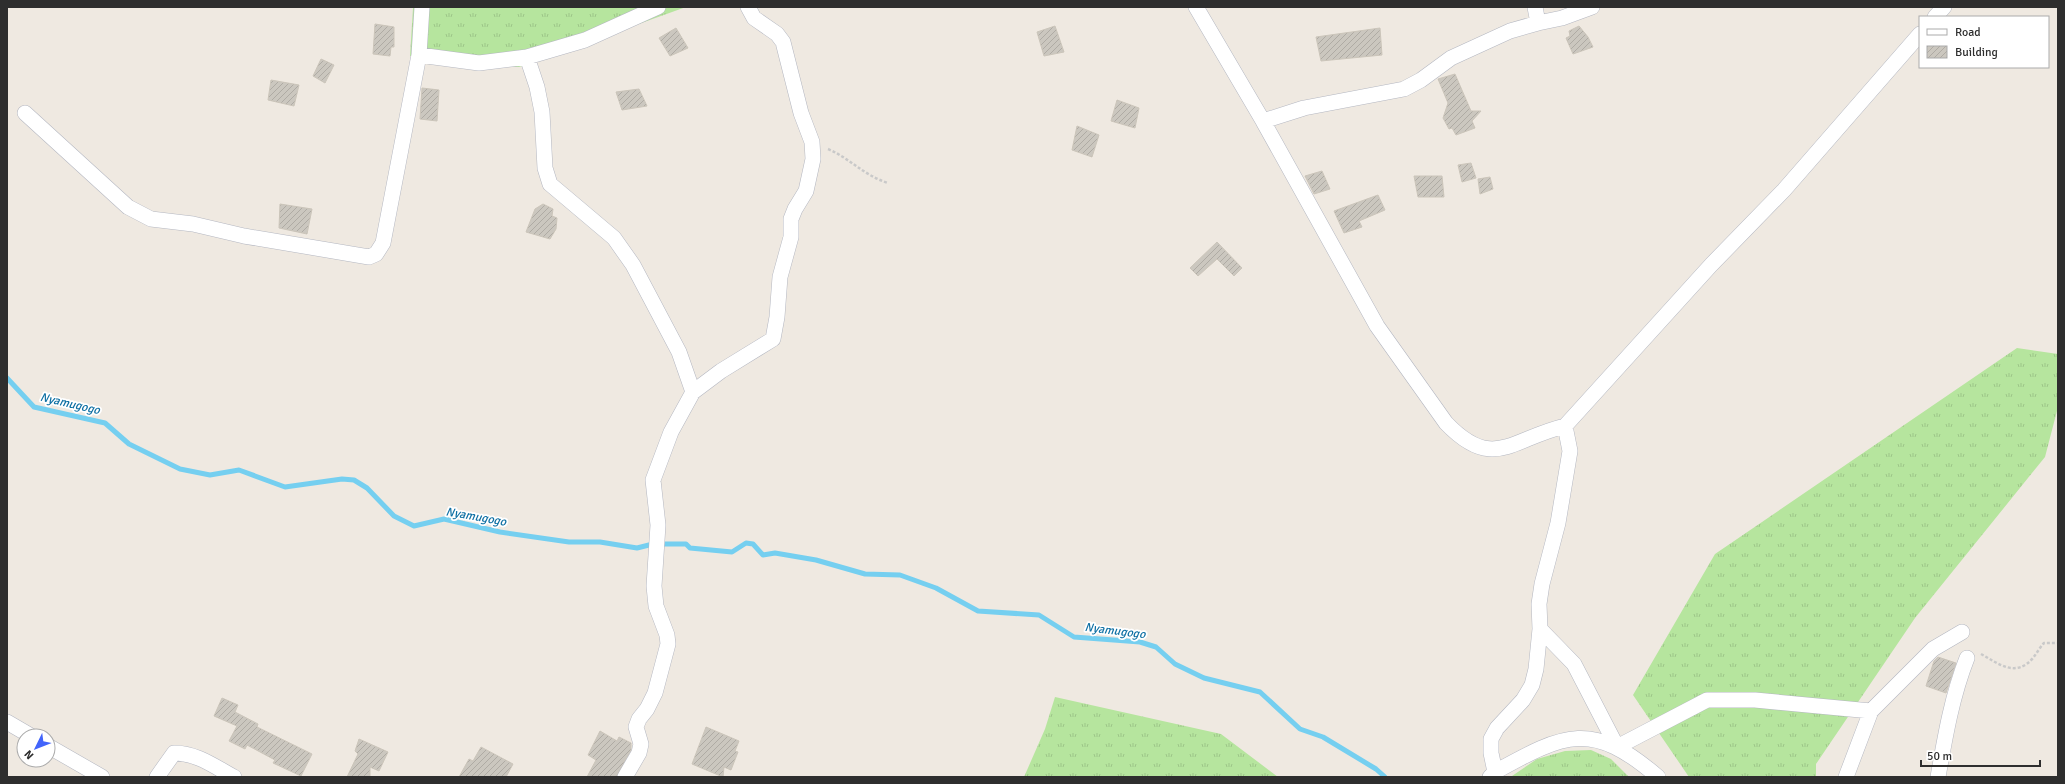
<svg xmlns="http://www.w3.org/2000/svg" width="2065" height="784" font-family="Signika,sans-serif">
<defs>
<pattern id="grass-tufts" width="24" height="20" patternUnits="userSpaceOnUse"><rect width="24" height="20" fill="#b6e59e"/><path d="M3 7l-1-3M5 7V3M7 7l1-3M15 17l-1-3M17 17v-4M19 17l1-3" fill="none" stroke="#9dc588"/></pattern>
<pattern id="building-hatch" width="6" height="6" patternUnits="userSpaceOnUse"><rect width="6" height="6" fill="#cbc7bf"/><path d="M-1 1l2-2M0 6l6-6M5 7l2-2" fill="none" stroke="#afaba4"/></pattern>
</defs>
<rect width="100%" height="100%" fill="#efe9e1"/>
<path fill="url(#grass-tufts)" d="M400,7H686L519,67L410,56L413,8Z
M2017,348L2058,354V407L2045,457L1915,618L1816,764V777H1689L1633,695L1715,554Z
M1055,697L1221,734L1278,777H1024L1045,729Z
M1591,750L1611,759L1629,777H1514L1512,776L1537,759L1565,751Z"/>
<g fill="none" stroke-linecap="round" stroke-linejoin="round">
<path stroke="#75cff0" stroke-width="5" d="M7,378L34,407L105,423L129,444L180,469L210,475L239,470L285,487L342,479L354,480L367,488L394,516L414,526L444,519L500,532L569,542H600L637,548L653,544
M661,544H686L690,548L732,552L746,543L753,544L763,555L775,553L816,560L865,574L900,575L936,588L978,611L1039,615L1074,637L1140,642L1156,647L1175,664L1204,678L1260,692L1300,729L1323,737L1376,769L1385,777"/>
</g>
<path fill="url(#building-hatch)" stroke="#cbc5ba" d="M375,24L394,27V47H391L390,56L373,54Z
M1055,26L1064,52L1044,56L1037,32Z
M1579,26L1588,37L1593,47L1573,54L1566,38L1570,36L1569,31Z
M676,28L688,48L670,56L659,38Z
M1380,28L1382,55L1321,61L1316,37Z
M321,59L334,65L325,83L313,76Z
M1455,74L1471,111H1481L1472,121L1475,128L1456,135L1452,128L1449,129L1443,118L1448,103L1438,79Z
M271,80L299,85L294,106L268,100Z
M422,88L439,90L437,121L420,119Z
M639,89L647,106L622,110L616,92Z
M1117,100L1139,108L1135,128L1111,121Z
M1077,126L1099,135L1092,157L1072,150Z
M1471,163L1476,178L1462,182L1458,165Z
M1322,171L1330,189L1314,194L1305,176Z
M1414,176H1442L1444,197H1418Z
M1490,177L1493,189L1480,194L1478,179Z
M1378,195L1385,210L1359,221L1362,227L1344,233L1334,211Z
M280,204L312,209L307,234L279,228Z
M543,204L553,209L552,216L557,218L556,229L550,239L526,232L535,209Z
M1217,242L1242,268L1234,276L1217,259L1198,276L1190,268Z
M1938,657L1956,663L1946,693L1926,686L1934,661Z
M222,698L238,705L235,712L258,724L257,727L312,754L301,776L273,763L275,760L247,745L245,749L229,741L237,726L214,716Z
M706,727L739,741L735,751L738,752L731,770L724,767L723,777L692,764Z
M600,731L617,741L619,737L631,743V750L616,777H587L596,760L588,755Z
M359,739L388,752L379,771L370,767V777H347L358,754L355,751Z
M481,747L513,764L506,777H459L469,759L473,761Z"/>
<g fill="none" stroke-linecap="round" stroke-linejoin="round">
<defs>
<path id="minor" d="M1196,7L1263,121L1377,326L1446,423C1493,472 1511,439 1565,426L1711,265L1784,190L1920,34
M1535,7L1538,23
M1935,17L1944,7
M419,55L479,63L527,57L585,40L658,7
M527,57L537,87L542,112L545,168L550,184L614,238L633,265L679,352L693,392L671,432L653,480L658,525L654,586L656,606L667,635L668,644L655,693L647,709L639,719L636,727L641,744L639,753L625,777
M25,113L128,207L151,219L193,224L244,236L369,257L376,254L383,243L419,55L422,7
M1263,121L1304,108L1404,89L1421,80L1451,58L1510,31L1538,23L1562,18L1592,7
M693,392L721,371L773,339L777,317L780,277L791,237V219L795,209L806,191L813,159L812,142L801,113L783,42L777,34L754,18L748,7
M1540,629L1574,664L1617,747L1707,700H1755L1871,711
M7,722L31,736
M48,746L102,777
M1495,772L1491,753V739L1497,728L1523,700L1532,685L1536,669L1540,629L1539,604L1542,584L1558,523L1570,451L1565,426
M157,777L174,753C197,753 215,767 234,777
M1490,777L1495,772C1565,733 1592,720 1658,777
M1846,777L1871,711L1933,649L1962,632
M1938,777C1945,737 1952,696 1967,658"/>
</defs>
<use href="#minor" stroke="#b4b7c1" stroke-width="16"/>
<path stroke="#c9c9c9" stroke-width="2.5" stroke-dasharray="3 2" stroke-linecap="butt" d="M828,149C851,159 863,175 888,183
M1981,654C1999,664 2016,678 2033,658C2037,653 2040,647 2044,643H2058"/>
<use href="#minor" stroke="#fff" stroke-width="15"/>
</g>
<g text-anchor="middle" dominant-baseline="central" stroke-width="3.5" stroke-linejoin="round" paint-order="stroke">
<g font-size="12" font-style="italic" fill="#0d6fa3" stroke="#fff">
<text transform="translate(70 404) rotate(13)">Nyamugogo</text>
<text transform="translate(476 517) rotate(10)">Nyamugogo</text>
<text transform="translate(1115 631) rotate(7)">Nyamugogo</text>
</g>
</g>
<rect width="2065" height="784" fill="none" stroke="#2e2e2e" stroke-width="16"/>
<rect x="1919" y="16" width="130" height="52" fill="#ffffff" stroke="#ababab"/>
<rect x="1927" y="29" width="20" height="6" fill="#ffffff" stroke="#ababab"/>
<text x="1955" y="36" font-size="12" fill="#2e2e2e">Road</text>
<rect x="1927" y="46" width="20" height="12" fill="url(#building-hatch)" stroke="#ababab"/>
<text x="1955" y="56" font-size="12" fill="#2e2e2e">Building</text>
<g transform="translate(36 748) rotate(227)"><circle r="19" fill="#ffffff" stroke="#ababab"/>
<path d="M0-3L7 15L0 10L-7 15Z" fill="#4264fb"/>
<text y="-6" font-size="11" font-weight="bold" text-anchor="middle" fill="#2e2e2e">N</text>
</g>
<path d="M1921 760v6h119v-6" fill="none" stroke="#2e2e2e" stroke-width="2"/>
<text x="1927" y="760" font-size="12" fill="#2e2e2e" stroke="#ffffff" stroke-width="3" paint-order="stroke">50 m</text>
</svg>
